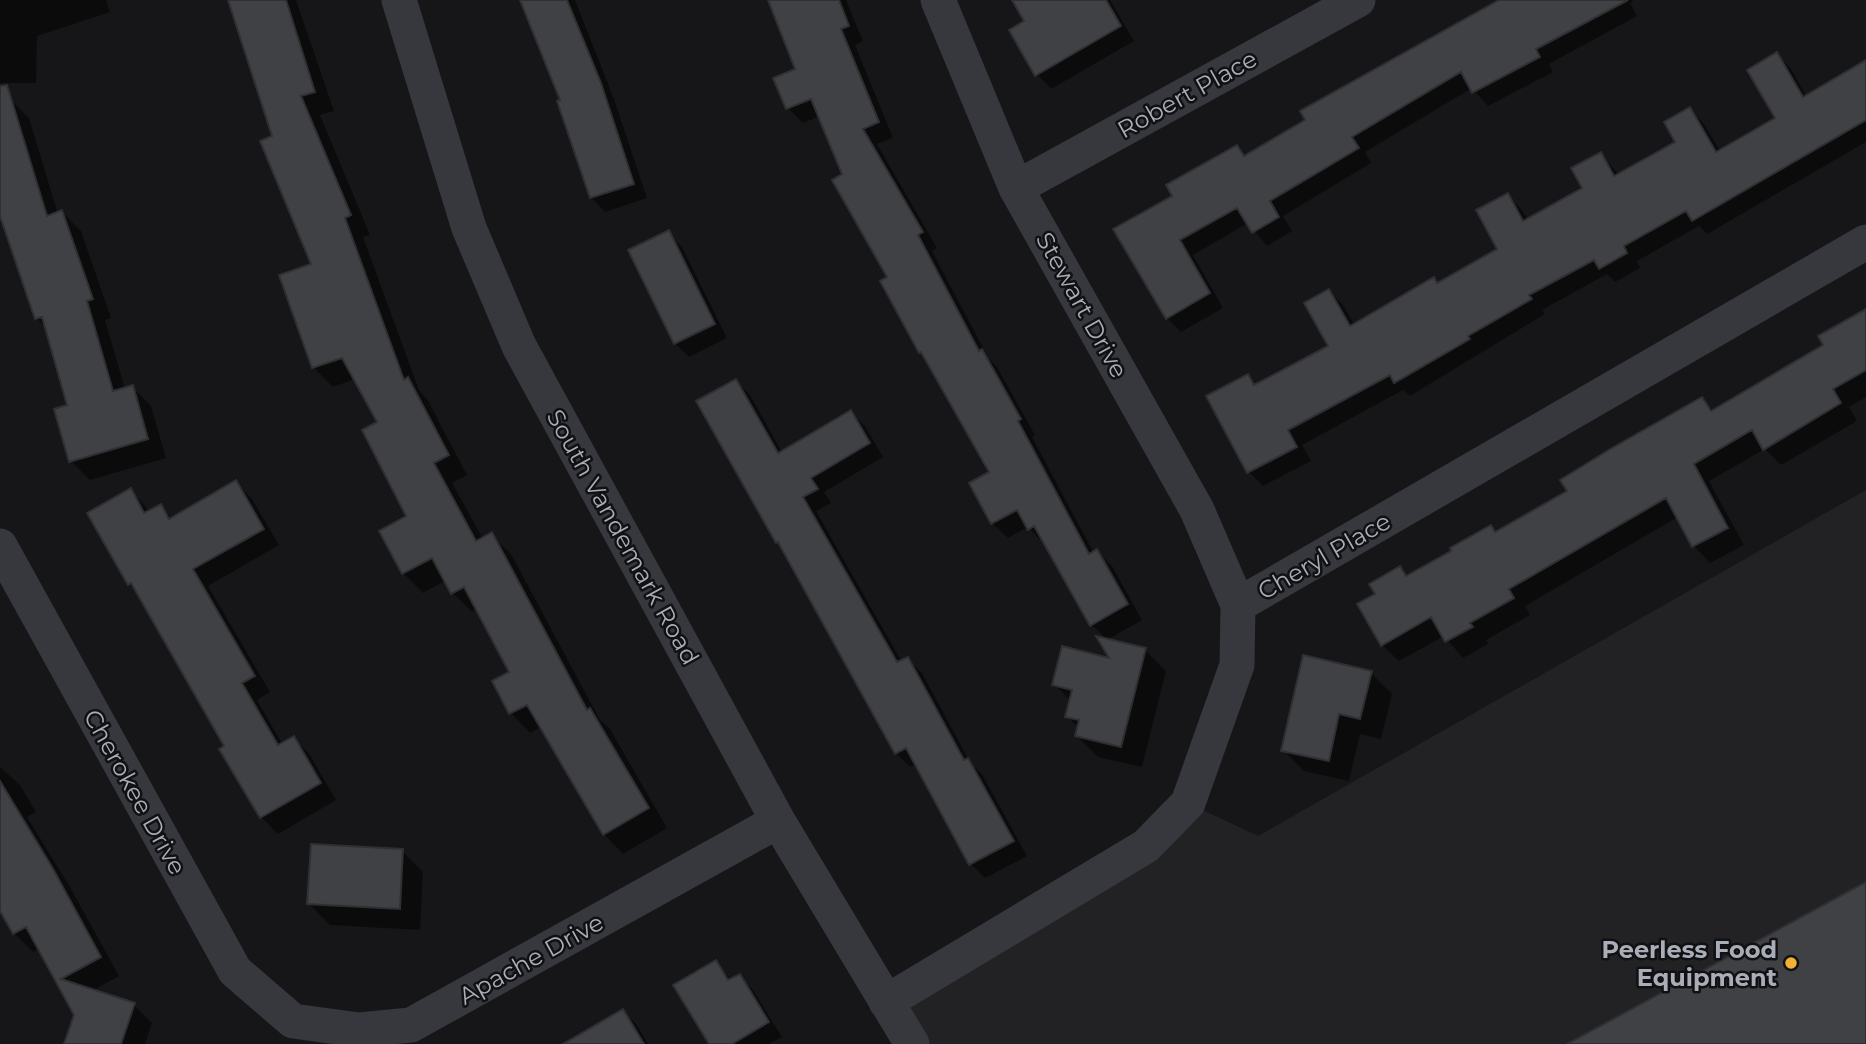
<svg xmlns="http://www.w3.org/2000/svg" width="1866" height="1044" font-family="Montserrat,sans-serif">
<rect width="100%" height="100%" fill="#161618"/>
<path fill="#222225" d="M1866,490V1044H912L886,1002L1188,803L1258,836Z"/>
<path fill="#0007" d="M0,0H106L110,12L37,36L36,83H0Z
M230,0H296L334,111L320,115L370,235L363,237L419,390L427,399L467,475L452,483L483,539L491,535L511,554L600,720L610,729L667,828L623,854L604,834L541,727L530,733L511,713L494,681L511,673L477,609L472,612L453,593L446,580L423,593L403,573L409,517L379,423L355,379L333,387L313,367V265Z
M522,0H575L614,99L647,198L605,212L591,197L562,101Z
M770,0H846L863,41L855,45L893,138L877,144L937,248L932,251L989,359L997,367L1035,435L1032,437L1094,553L1097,551L1112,566L1142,620L1107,640L1092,625L1044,544L1028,527L1008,538L992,523L991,472L927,359L920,352L820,116L803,123L788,108L798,70Z
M1014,0H1110L1134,41L1051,89L1037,74L1026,22Z
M1503,0H1634L1630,3L1637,16L1549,64L1553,72L1488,106L1472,88L1365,152L1371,163L1283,216L1292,231L1267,246L1248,223L1193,255L1223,308L1181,332L1167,318L1174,196L1237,147L1247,157Z
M1777,54L1791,69L1807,97L1866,62V142L1707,234L1699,226L1637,261L1640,268L1615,282L1607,274L1542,310L1545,314L1410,396L1403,390L1302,445L1311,461L1263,486L1249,472L1247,376L1257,385L1331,346L1329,291L1343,305L1355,326L1434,279L1439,284L1499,250L1508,195L1522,210L1528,220L1584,188L1601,154L1619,175L1678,142L1690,109L1704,124L1720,151L1777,118Z
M10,99L29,118L58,214L62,212L81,231L111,318L105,320L125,389L132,387L151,406L166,458L90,480L71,461L69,406L47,328L36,318L0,212V103Z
M668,233L682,247L727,338L689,357L675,343Z
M1866,311V397L1849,407L1857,421L1781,465L1765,449L1709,481L1744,545L1710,563L1694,546L1678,517L1525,606L1530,615L1486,640L1488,644L1463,658L1444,636L1399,661L1382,645L1377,595L1399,569L1408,577L1454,552L1490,527L1497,533L1569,492L1702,399L1714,411L1826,346Z
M736,381L750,395L782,452L850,412L865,426L883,457L824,492L831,503L816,511L902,662L907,659L922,673L971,764L982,774L1027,856L985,878L971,864L916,764L910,767L896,753Z
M236,482L252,499L279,545L208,586L270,692L257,700L283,745L294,738L310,755L336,800L278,834L261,817L222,750L227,747L139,594L129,584L131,490L150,512L160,506L173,519Z
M1145,650L1166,671L1142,767L1098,757L1077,736L1079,728L1067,716L1071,701L1054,684Z
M1371,673L1392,694L1381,739L1360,734L1349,781L1304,771L1283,750Z
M0,767L20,785L36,812L27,817L70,887L119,976L92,991L134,1005L152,1023L145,1044H66L76,1015L39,948L33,952L14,933L0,907Z
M402,851L423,872L420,930L330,925L309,904Z
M715,962L732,980L739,976L753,990L782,1037L769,1044H711Z
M623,1011L637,1025L648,1044H566Z"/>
<path fill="#404145" stroke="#303034" stroke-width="2" d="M228,0H286L315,92L301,96L351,215L345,218L404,380L408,377L449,455L434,463L476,541L492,532L587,710L590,708L649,808L603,835L527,705L509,714L492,681L509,672L464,587L451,594L432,558L402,574L379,531L406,516L362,430L377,422L342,358L312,368L279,275L311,264L260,141L272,136Z
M520,0H567L601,83L634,184L590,198L557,101L560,100Z
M768,0H839L849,26L841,29L879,122L863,129L923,232L918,235L979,351L982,349L1021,419L1018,421L1089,554L1097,549L1128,604L1090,626L1034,526L1028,530L1017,510L991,524L969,483L989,472L921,352L919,353L880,281L887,277L832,180L842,174L811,99L786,109L773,78L795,69Z
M1012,0H1106L1121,26L1035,76L1009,30L1024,21Z
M1499,0H1628L1536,49L1540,57L1472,93L1461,72L1352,137L1359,148L1270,201L1279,217L1252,233L1237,208L1180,240L1210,293L1166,319L1113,229L1172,196L1166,185L1237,145L1244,156L1305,120L1300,111Z
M1777,52L1803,97L1866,60V120L1692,221L1686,211L1624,246L1627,253L1599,269L1594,260L1529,295L1532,299L1468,336L1470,339L1394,383L1390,375L1288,430L1297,447L1247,473L1206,396L1248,374L1254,385L1328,346L1304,303L1329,289L1350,326L1434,277L1437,283L1497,249L1476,210L1508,193L1523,221L1582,188L1571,168L1601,152L1614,176L1675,142L1664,122L1690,107L1716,152L1775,118L1747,70Z
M7,85L47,216L62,210L93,299L87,301L113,391L133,385L148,439L69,462L54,409L67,405L42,317L35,319L0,216V86Z
M669,230L715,324L674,344L628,250Z
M1866,309V370L1833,389L1841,403L1763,450L1752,430L1694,464L1728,528L1692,547L1666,498L1509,589L1514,598L1470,623L1473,627L1445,642L1431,617L1381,646L1357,604L1375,594L1369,584L1400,566L1406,576L1451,551L1450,548L1491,525L1495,532L1567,491L1560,480L1612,448L1702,397L1711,411L1823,345L1818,336Z
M736,379L778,453L851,410L870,443L811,478L818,489L803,497L897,662L908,657L964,760L968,758L1014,841L969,865L906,748L895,754L778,542L776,543L696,401Z
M236,480L264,529L193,569L255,676L242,683L278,745L294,736L321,783L260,818L219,749L224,746L131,583L128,585L87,513L131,488L144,513L161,504L169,519Z
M1096,636L1146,648L1121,747L1075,736L1079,720L1065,717L1072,690L1052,685L1062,646L1109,658Z
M1303,655L1372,671L1360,719L1339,714L1329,761L1281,751Z
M0,781L52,867L101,957L61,979L135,1003L121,1044H64L74,1015L26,927L13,934L0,911Z
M311,844L403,849L400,909L307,904Z
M1866,882V1044H1567Z
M716,960L728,980L740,974L769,1022L732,1044H709L673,985Z
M623,1009L644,1044H563Z"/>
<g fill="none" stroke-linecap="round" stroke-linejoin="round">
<path stroke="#37383d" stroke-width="35" d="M399,0L469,228L519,346L778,821L912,1044
M1016,188L1358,0
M0,546L235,971L293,1021
M1238,605L1866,242
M886,1002L1146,846L1188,803L1237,665L1238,605L1197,510L1016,188L938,0
M293,1021L359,1030L411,1025L778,821"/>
</g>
<circle fill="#f2b134" stroke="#111113" stroke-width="2.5" cx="1791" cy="963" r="7"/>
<g text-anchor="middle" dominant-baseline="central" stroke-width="5" stroke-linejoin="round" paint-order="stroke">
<g font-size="24" fill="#a8adb8" stroke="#111113">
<text transform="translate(1187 94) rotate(-29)">Robert Place</text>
<text transform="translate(1082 305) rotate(61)">Stewart Drive</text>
<text transform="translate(623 537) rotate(61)">South Vandemark Road</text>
<text transform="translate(1324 556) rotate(-30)">Cheryl Place</text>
<text transform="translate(135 792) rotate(61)">Cherokee Drive</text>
<text transform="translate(531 959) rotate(-29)">Apache Drive</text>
</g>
<g font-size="24" font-weight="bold" fill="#a8adb8" stroke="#111113" text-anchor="end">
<text x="1777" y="949">Peerless Food<tspan x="1777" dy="28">Equipment</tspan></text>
</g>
</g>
</svg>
